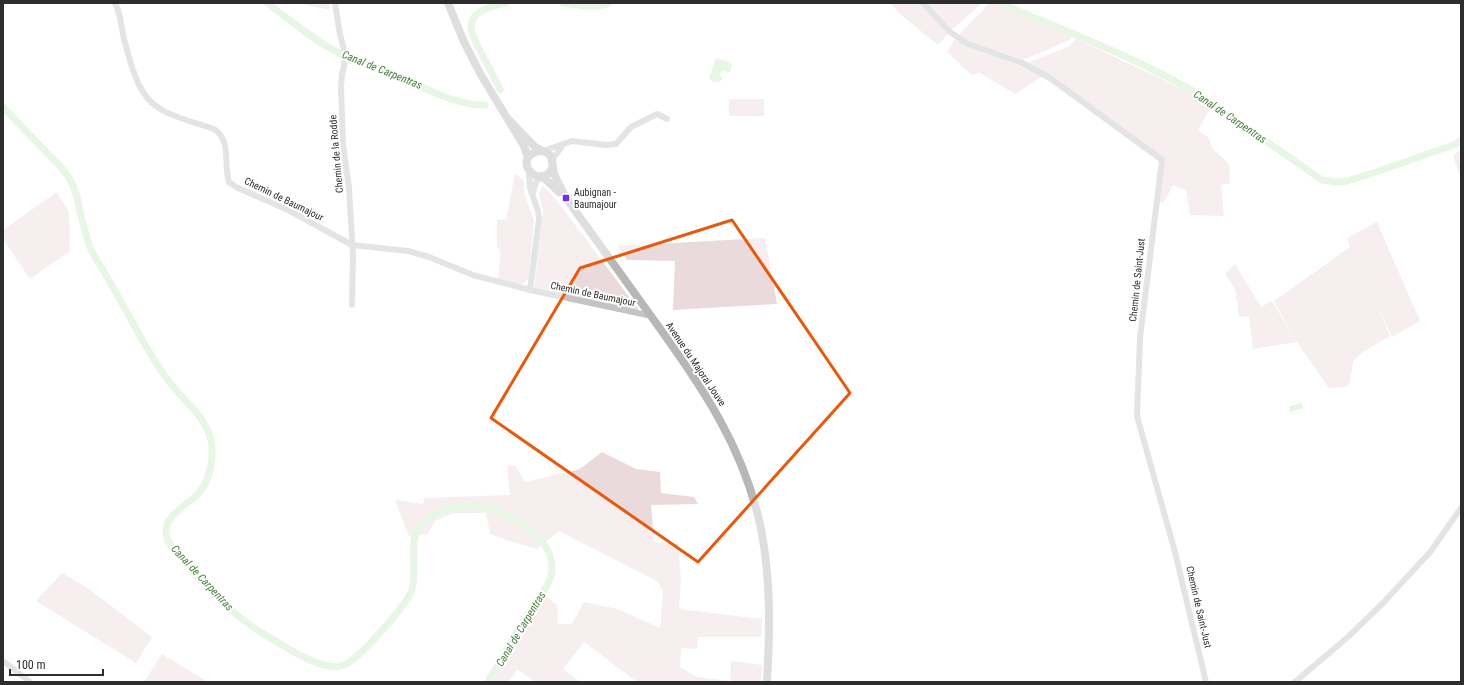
<svg xmlns="http://www.w3.org/2000/svg" width="1464" height="685" font-family="'Roboto Condensed',sans-serif">
<rect width="100%" height="100%" fill="#fff"/>
<path fill="#eadadb" d="M298,3H330L329,10Z
M890,3H920L948,34L938,45L900,14Z
M926,3H982L952,30Z
M989,3H993L1071,36L1070,40L1023,60L970,42L959,35Z
M955,39L967,46L1017,65L1043,76L1015,94L980,73L972,75L947,52Z
M1076,39L1164,80L1212,105L1198,130L1209,138L1213,149L1229,164L1230,183L1221,185L1224,216L1190,215L1186,190L1173,185L1163,204L1159,202L1164,159L1027,63L1070,46Z
M729,99H764V116H729Z
M1461,150V180L1453,155Z
M515,173L524,181V193L534,220L529,277C520,291 511,283 498,279L501,253L497,246V219L506,220Z
M543,185L561,206L638,309L636,312L534,289L543,211L539,193Z
M57,192L69,212L70,251L30,279L3,239V230Z
M1377,222L1420,321L1392,337L1377,305L1390,336L1361,353L1353,362L1350,383L1345,387L1329,388L1297,342L1253,349L1249,316L1239,317L1235,289L1225,274L1235,264L1261,307L1272,301L1296,341L1274,301L1350,247L1347,238Z
M765,238L777,304L673,310L675,261L627,260L618,246Z
M602,452L636,469L660,472L661,493L694,497L698,504L651,505L654,542L678,544L681,581L679,609L762,619L761,637H698L697,649L681,648L680,667L697,677L730,681L731,661L762,665L761,682H637L584,642L563,669L580,682H535L517,669L509,682H492L541,598L547,597L557,605L558,624H572L584,602L617,609L660,628L663,592L657,581L559,531L537,549L506,540L490,534L486,513H453L435,521L428,534L409,536L395,500L423,504L424,498L510,495L507,466L515,465L525,482L580,469Z
M61,574H64L89,589L152,637L136,663L36,601Z
M162,654L208,682H144Z"/>
<path fill="#cceac6" d="M716,58L729,62L732,65L730,72L727,73L724,71H722L720,75L723,79L719,82H713L709,78Z
M1302,403L1303,409L1290,412L1289,406Z"/>
<g fill="none" stroke-linecap="round" stroke-linejoin="round">
<path stroke="#cceac6" stroke-width="7" d="M267,3C290,20 313,40 339,53C358,63 380,67 399,76C427,89 454,105 485,105
M563,3C577,5 596,10 609,3
M1000,3C1068,32 1140,59 1203,97L1322,180L1336,182L1347,181L1373,173L1456,144L1461,140
M500,90C494,74 472,41 471,28C471,23 473,17 477,14C482,9 499,4 506,3
M3,107C18,123 34,139 49,155C56,162 64,169 69,178C76,189 78,200 80,212C83,224 86,236 90,247C95,260 105,272 111,284C125,308 138,334 153,358C160,370 169,382 178,392C190,406 204,418 210,436C215,454 211,479 199,493C190,503 174,510 168,522C167,525 166,532 166,534C167,544 176,552 182,559C207,588 234,617 267,636C285,646 324,674 344,665C359,659 408,604 412,589C419,565 403,532 430,517C444,508 460,504 476,506C511,510 573,547 545,589C524,618 506,651 488,682"/>
<path stroke="#c4c4c4" stroke-width="6" d="M115,3C121,14 121,27 124,39C131,64 137,97 162,110C178,119 197,123 214,129C232,141 223,163 229,182L236,187L290,211L352,245L408,251L429,257L473,275L530,290L652,316
M335,3L340,35L345,53L344,67L342,74L341,88L343,145L349,188L353,255L352,305
M923,3L950,32L968,44L1022,63L1050,78L1162,160L1140,338L1137,416L1175,552L1206,682
M543,151L572,141L606,145L616,144L631,127L657,114L667,119
M553,161L555,156L563,145
M529,172L530,188L538,211L539,219L530,290
M533,193L536,182L540,177
M3,661L30,682
M1295,682L1349,636L1383,603L1431,551L1461,508"/>
<path stroke="#b7b7b7" stroke-width="8" d="M448,3L464,42L481,75L524,146L528,158
M509,120L535,147L547,153L551,156L554,174L566,198C596,240 626,281 656,323C703,389 744,447 761,529C771,580 770,630 767,682
M540,151C508,157 542,195 553,166
M542,176L559,192"/>
</g>
<path d="M0 0H1464V685H0ZM732,220L850,393L698,562L491,418L580,268Z" fill="#fff" fill-opacity=".55" fill-rule="evenodd"/>
<path fill="none" stroke="#e8590c" stroke-width="3" stroke-linejoin="round" d="M732,220L850,393L698,562L491,418L580,268Z"/>
<rect fill="#7430e3" stroke="#fff" stroke-width="1.5" x="562" y="194" width="8" height="8" rx="2"/>
<g text-anchor="middle" dominant-baseline="central" stroke-width="4" stroke-linejoin="round" paint-order="stroke">
<g font-size="10" fill="#2d2d2d" stroke="#fff">
<text transform="translate(336 154) rotate(-95)">Chemin de la Rodde</text>
<text transform="translate(284 199) rotate(26)">Chemin de Baumajour</text>
<text transform="translate(1137 280) rotate(-84)">Chemin de Saint-Just</text>
<text transform="translate(593 294) rotate(12)">Chemin de Baumajour</text>
<text transform="translate(696 364) rotate(56)">Avenue du Majoral Jouve</text>
<text transform="translate(1199 607) rotate(77)">Chemin de Saint-Just</text>
</g>
<g font-size="10" fill="#2d2d2d" stroke="#fff" text-anchor="start">
<text x="574" y="192">Aubignan -<tspan x="574" dy="12">Baumajour</tspan></text>
</g>
<g font-size="11" font-style="italic" fill="#438138" stroke="#fff">
<text transform="translate(382 70) rotate(22)">Canal de Carpentras</text>
<text transform="translate(1230 117) rotate(34)">Canal de Carpentras</text>
<text transform="translate(202 578) rotate(47)">Canal de Carpentras</text>
<text transform="translate(521 629) rotate(-59)">Canal de Carpentras</text>
</g>
</g>
<rect width="1464" height="685" fill="none" stroke="#2d2d2d" stroke-width="8"/>
<path d="M10 669v6h93v-6" fill="none" stroke="#2d2d2d" stroke-width="2"/>
<text x="16" y="669" font-size="12" fill="#2d2d2d" stroke="#ffffff" stroke-width="3" paint-order="stroke">100 m</text>
</svg>
